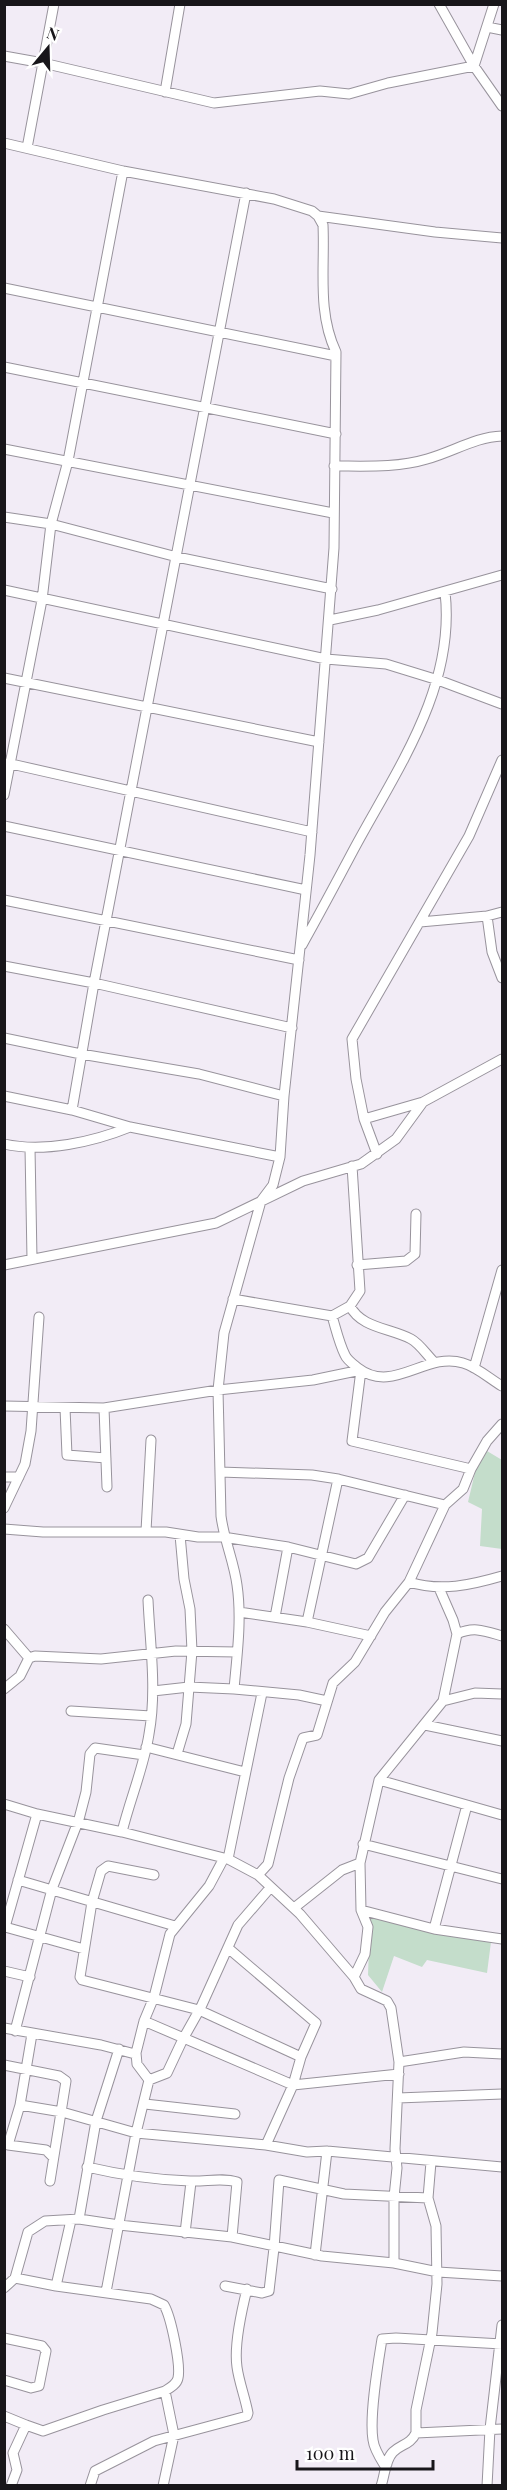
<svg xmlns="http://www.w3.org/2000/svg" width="507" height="2490" font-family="'Playfair Display',serif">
<rect width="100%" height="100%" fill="#f2ecf6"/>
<path fill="#c4ddcb" d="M487,1451L502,1460V1549L480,1546L482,1509L468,1502L477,1464Z
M370,1917L491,1942L487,1973L427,1960L422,1967L394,1956L382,1992L368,1975Z"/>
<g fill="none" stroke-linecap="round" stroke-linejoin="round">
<defs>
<path id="minor" d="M439,4L474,66L502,106
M487,27L502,30
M4,56L43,63L214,103L320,91L349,94L388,83L474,66L494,4
M165,92L180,4
M4,143L123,171L274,199L312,211L318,216L323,225C325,268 317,312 336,352L334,548L310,855L284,1096L280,1157L273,1185L261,1201L224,1333L218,1390L221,1516C224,1540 234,1562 237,1585C242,1619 237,1655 234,1689
M27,148L54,4
M318,216L435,232L502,238
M4,288L336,356
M4,367L336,434
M4,449L333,513
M334,466C365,466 397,468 427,459C453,452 475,437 502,436
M4,517L51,524L177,557L332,589
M4,590L326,659L386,664L438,680L502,704
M330,620L378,610L502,575
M4,678L319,742
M7,763L312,832
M4,795L42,600L51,524L68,461L123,171
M4,826L306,890
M4,900L299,960
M487,916L492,952L502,978
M420,922L487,916L502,912
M302,945C320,913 337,881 354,849C397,769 456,687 445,592
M4,966L94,983L292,1028
M4,1038L81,1054L199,1074L284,1096
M4,1096L72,1110L130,1127
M423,1102L364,1119L356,1079L352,1039L469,836L502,760
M72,1110L94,983L246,193
M364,1119L377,1154
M4,1144C44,1153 93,1142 130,1127L280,1157
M30,1148L32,1259
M4,1265L216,1223L303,1181L361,1164L396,1139L423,1102L502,1059
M357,1265L406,1261L415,1254L416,1214
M233,1299L332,1316L350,1306L360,1291L352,1166
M350,1306C361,1328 390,1328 411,1339C419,1343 427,1355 434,1362
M332,1316C336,1329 339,1343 345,1355C347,1360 353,1364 358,1368C393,1395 426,1351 463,1363C477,1367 490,1379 502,1386
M474,1368L502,1270
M4,1406L104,1408L218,1390L313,1380L361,1370L352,1441L471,1469
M65,1408L67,1455L106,1458
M104,1408L107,1487
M220,1472L312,1475L338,1479L445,1505
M4,1477H19
M4,1508L25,1464L31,1431L39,1317
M4,1529L43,1532H166L198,1537H223L288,1547L356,1564L368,1558L405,1495
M146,1531L151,1440
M409,1582C441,1592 471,1585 502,1576
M439,1588L453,1620L457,1634L443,1701
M239,1612L307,1622L371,1636
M275,1617L288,1547
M307,1622L338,1479
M4,1629L29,1658
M457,1634C474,1626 485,1631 502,1636
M4,1689L20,1676L29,1658L35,1656L101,1659L176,1651L237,1652
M153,1691L189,1687L234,1689L299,1695L327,1701
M71,1711L151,1716
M425,1725L502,1741
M146,1747L245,1772
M177,1754L186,1724L192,1651L190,1609L184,1579L180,1535
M379,1780L502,1815
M4,1804L37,1814L5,1927L84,1949
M37,1814L122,1832L224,1858
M122,1832C130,1799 144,1767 149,1734C157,1690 150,1644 148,1600
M363,1844L502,1879
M228,1859L258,1875L300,1914L354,1977L361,1989L387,2001L391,2008L399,2062L395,2149L397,2168L394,2197V2263L438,2272L502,2276
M228,1859L262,1693
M154,1875L108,1866L101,1871L92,1902L80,1977L82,1980L199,2010L301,2057L293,2085L266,2145
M258,1875L268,1864L289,1778L303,1738L317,1735L333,1683L355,1662L385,1612L409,1582L445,1505L463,1489L471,1469L487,1441L502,1424
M18,1880L175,1926
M294,1908L342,1870L360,1863L379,1780L443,1701L475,1693L502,1694
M361,1910L434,1929L502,1939
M434,1929L467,1805
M228,1948L316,2023L301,2057
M4,1971L30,1977
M354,1977L365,1954L368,1927L361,1910L360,1863
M144,2021L293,2085L399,2074
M4,2028L101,2045L135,2054
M15,2031L52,1889L79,1819L86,1792L90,1754L95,1748L144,1755
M399,2062L464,2052L502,2054
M4,2065L59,2076L66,2081L50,2181
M149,2080L167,2073L183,2039L201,2007L238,1925L270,1888
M398,2098L502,2094
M145,2104L235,2114
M20,2105L32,2034
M4,2144L8,2145L20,2105L62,2112L136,2133L266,2145L307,2152L327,2151L502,2167
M8,2145L46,2150L53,2157
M87,2167C121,2175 155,2180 190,2181C205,2182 222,2177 237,2182L232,2237
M79,2219L96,2121L119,2049
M185,2233L191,2182
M315,2255L327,2151
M15,2278L28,2232L45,2221L79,2219L119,2225L232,2237L322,2256L394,2263
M56,2286L71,2220
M225,2286L262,2293L269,2291L274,2248L279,2180L344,2194L428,2198
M4,2288L15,2278L56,2286L151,2299L164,2305C171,2317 181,2365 178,2378C177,2384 170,2388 165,2391L174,2435L163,2486
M106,2292L136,2133L149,2080L137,2064L136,2053L144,2021L154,1997L170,1934L209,1886L224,1858L228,1859
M4,2338L42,2346L46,2351L39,2386L31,2388L4,2380
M4,2416L26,2425L13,2453L17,2470L11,2486
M26,2425L43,2431L103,2410L165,2391
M416,2433V2410L432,2333L437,2284L436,2226L428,2198L431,2162
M387,2464L385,2466C380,2458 374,2449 373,2440C369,2416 378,2364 382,2339L396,2338L502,2344
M90,2486L95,2471L154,2441L247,2416L248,2413C245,2397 239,2382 237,2367C234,2347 242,2309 247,2289
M381,2486C385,2475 385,2460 393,2452C401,2444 410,2445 416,2433L502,2429
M487,2486L490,2429L502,2325"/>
</defs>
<use href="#minor" stroke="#98939c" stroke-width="11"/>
<use href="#minor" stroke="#fff" stroke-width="9"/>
</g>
<rect width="507" height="2490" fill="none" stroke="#18161a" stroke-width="12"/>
<g transform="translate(48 48) rotate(19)" stroke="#ffffff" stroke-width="4.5" paint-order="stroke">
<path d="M0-4.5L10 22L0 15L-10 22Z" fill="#18161a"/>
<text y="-9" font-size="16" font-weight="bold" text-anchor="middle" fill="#18161a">N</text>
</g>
<path d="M297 2460v9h136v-9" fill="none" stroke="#18161a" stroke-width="3"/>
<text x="306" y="2460" font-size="18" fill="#18161a" stroke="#ffffff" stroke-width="4.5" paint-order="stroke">100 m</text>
</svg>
